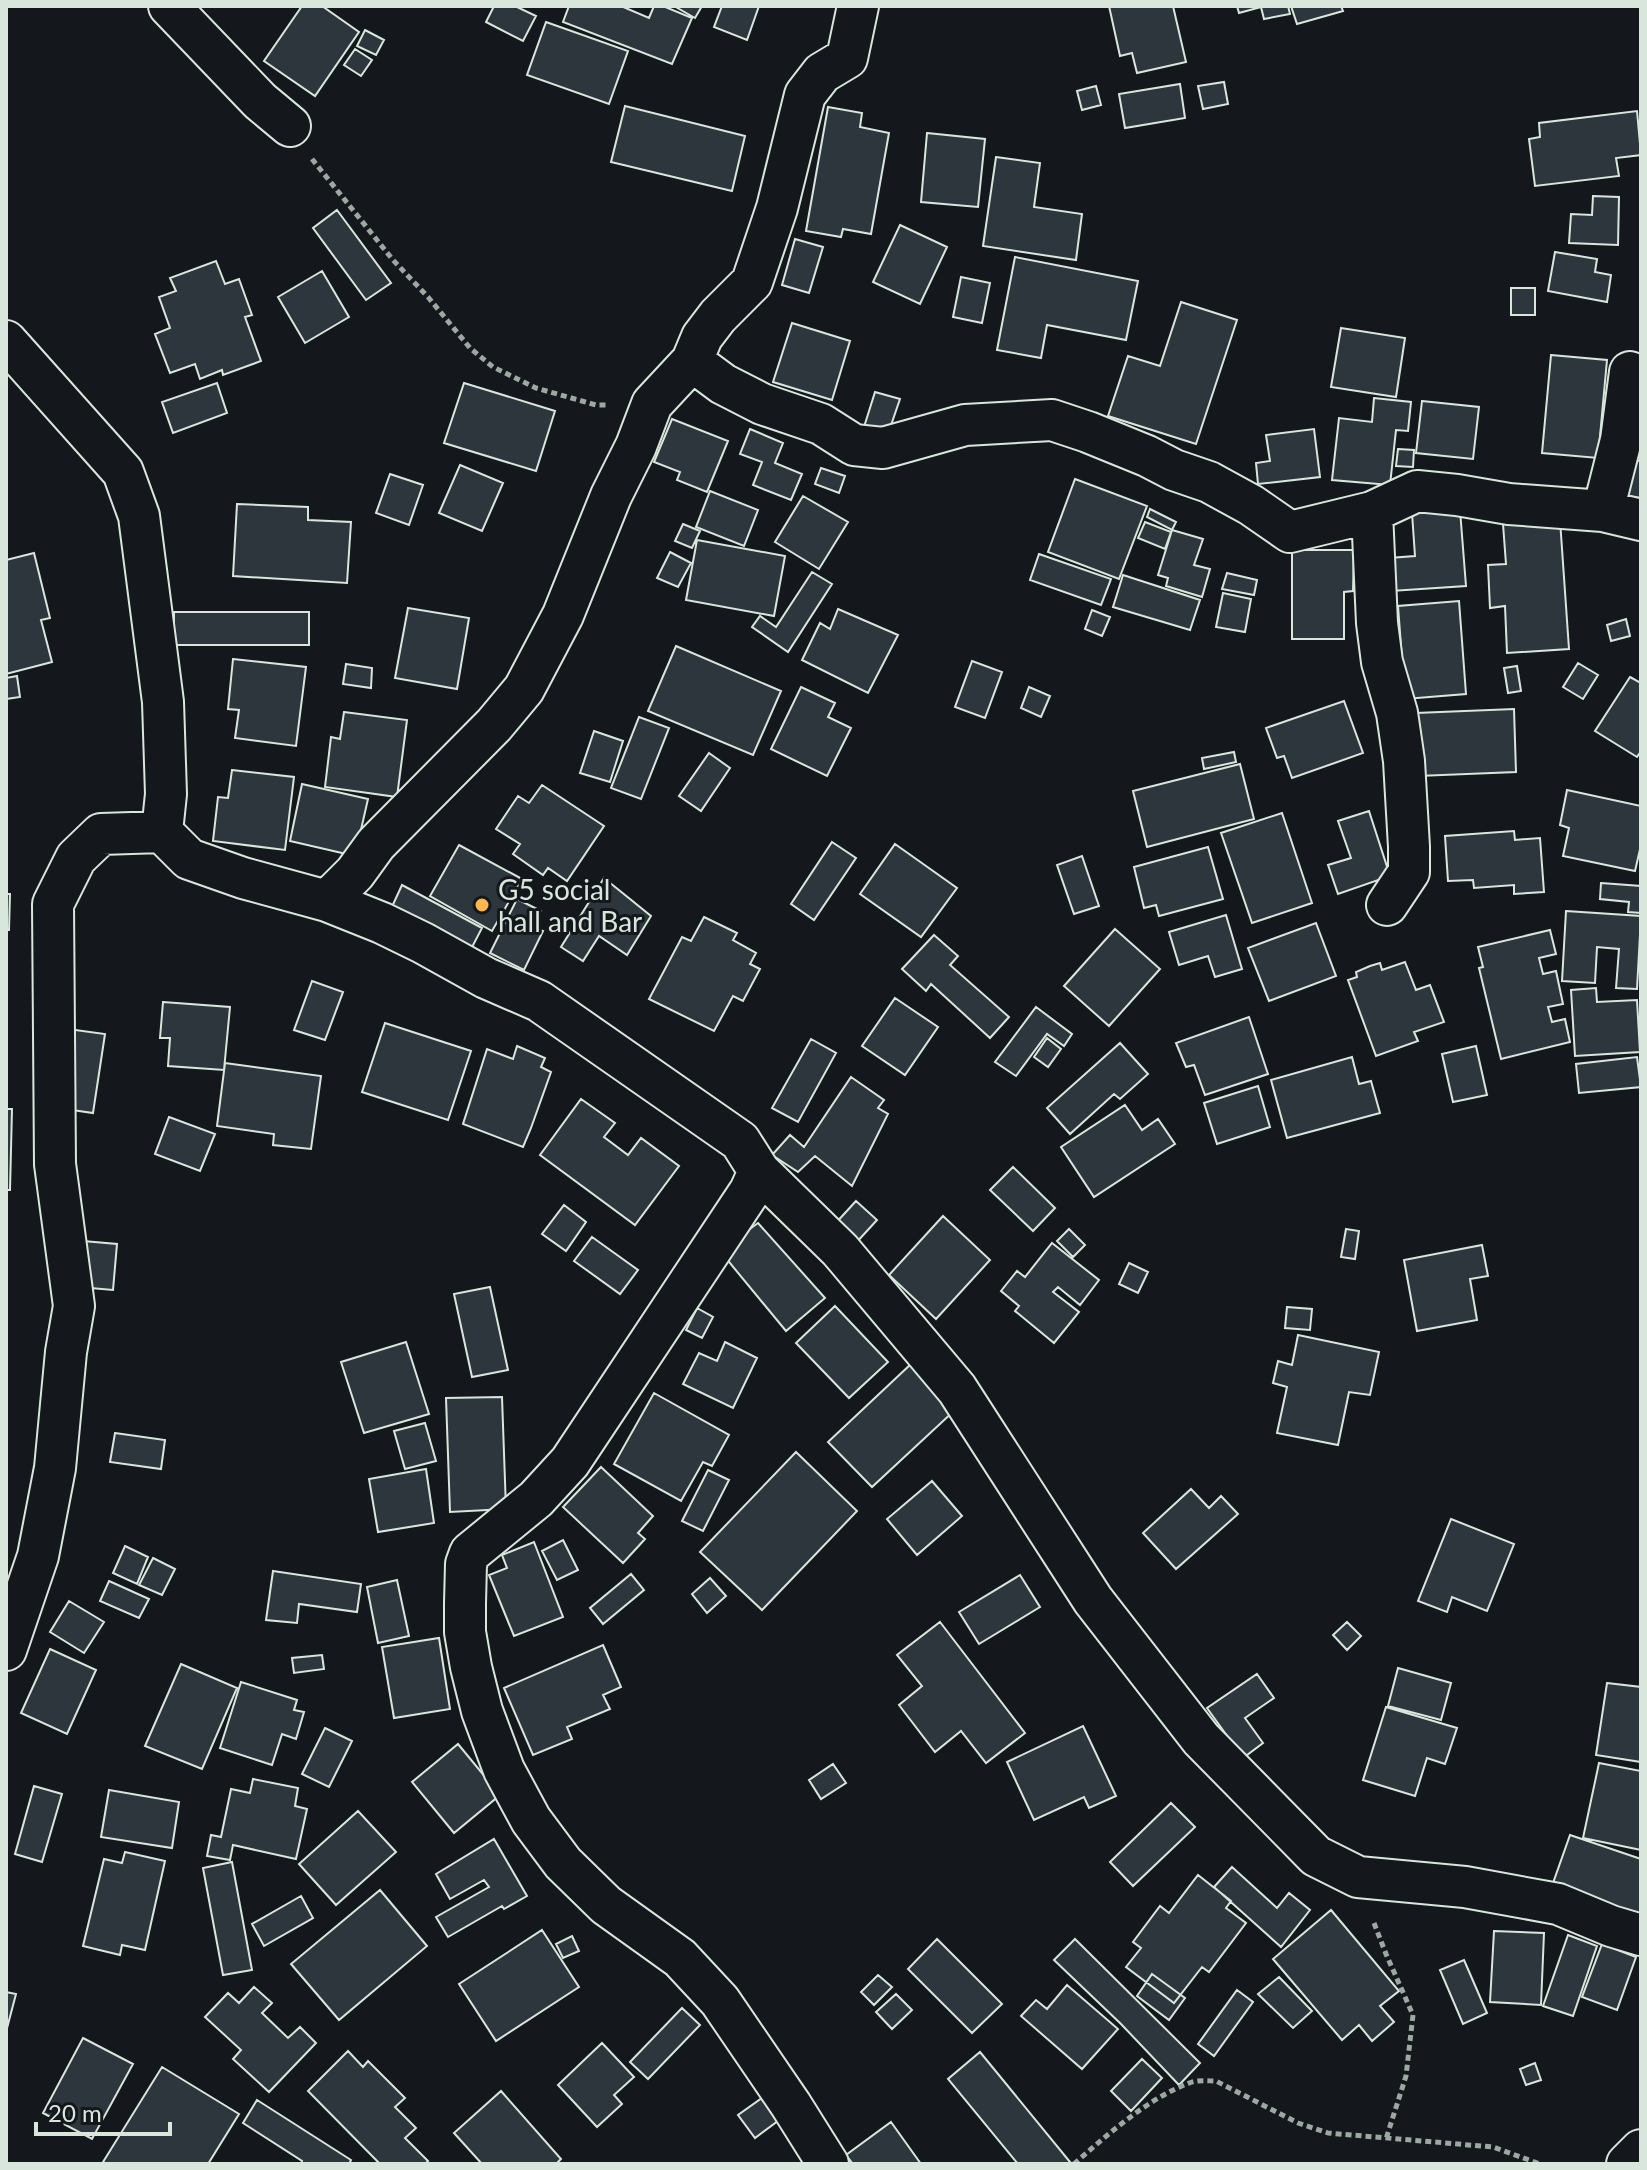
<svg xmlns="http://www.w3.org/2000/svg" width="1647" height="2170" font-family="Lato,sans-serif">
<rect width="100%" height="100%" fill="#14181c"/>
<path fill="#2c363c" stroke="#d8e6dc" stroke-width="2" d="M302,6H322L359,32L315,96L264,61Z
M494,6H515L536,16L523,41L486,22Z
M569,6H621L649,18L654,6H663L692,18L672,64L563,22Z
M674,6H702L695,18Z
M722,6H759L747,40L714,27Z
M1109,6H1173L1186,62L1137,73L1132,53L1120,56Z
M1237,6H1288L1290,14L1264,19L1261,7L1239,13Z
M1291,6H1341L1343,11L1297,24Z
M546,22L628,51L609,104L527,75Z
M365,30L384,40L376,55L357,46Z
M355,49L372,60L361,76L344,65Z
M1224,82L1228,104L1203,109L1198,86Z
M1180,84L1185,118L1125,128L1119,94Z
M1096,86L1101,105L1082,110L1077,91Z
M625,106L745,136L732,191L611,162Z
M828,107L862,113L860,127L889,133L871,234L843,229L841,237L806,231Z
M1637,111L1641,155L1616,158L1619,176L1535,186L1529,139L1540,137L1539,123Z
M927,133L985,139L978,207L921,202Z
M996,157L1040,163L1034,207L1082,214L1076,260L983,246Z
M1593,196L1619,197L1618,245L1569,243L1571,214L1592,215Z
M337,210L391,283L366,300L313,228Z
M900,225L947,247L920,304L873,282Z
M795,239L823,247L809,293L782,285Z
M1555,252L1597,259L1595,272L1611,275L1607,302L1548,291Z
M1015,257L1138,281L1126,340L1047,325L1041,358L997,350Z
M216,261L225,284L239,279L252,315L245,317L261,361L223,375L222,370L200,379L195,364L170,373L155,334L170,328L159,297L176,291L170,278Z
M322,271L349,317L305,343L278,297Z
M961,277L990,283L982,323L953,317Z
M1511,288H1535V315H1511Z
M1181,302L1237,320L1196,444L1108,416L1128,356L1160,366Z
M792,323L850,341L832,400L773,382Z
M1341,328L1405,338L1396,397L1331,387Z
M1551,355L1607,360L1598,458L1542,453Z
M217,383L227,413L173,433L162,402Z
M464,383L555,411L536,471L444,443Z
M875,392L900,399L888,434L864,427Z
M1374,398L1411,402L1408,431L1396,430L1390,485L1332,480L1339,418L1372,422Z
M1422,401L1479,407L1473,459L1416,453Z
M672,419L728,441L707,492L677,480L680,472L654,462Z
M750,429L783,443L775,463L802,474L791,500L753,485L762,462L740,454Z
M1314,429L1320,477L1258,484L1256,463L1270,461L1266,435Z
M1398,449L1414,450L1413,467L1396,466Z
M1632,460L1641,461V498L1626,496Z
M460,465L503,483L482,531L439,513Z
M821,468L845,476L839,493L815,484Z
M390,474L423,485L409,525L376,513Z
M1075,479L1147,506L1119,579L1048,552Z
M710,491L758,510L744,546L696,527Z
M803,496L848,522L819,569L775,542Z
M237,504L308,507V520L351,522L347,583L233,576Z
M1150,509L1176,522L1172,530L1147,517Z
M1460,510L1466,586L1391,591L1389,558L1415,556L1412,513Z
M1560,520L1569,649L1507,653L1505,606L1490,608L1488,565L1506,564L1503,524Z
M1145,522L1171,532L1165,549L1138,538Z
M683,524L700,531L692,548L675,541Z
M1172,530L1203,539L1194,565L1210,569L1202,597L1166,586L1168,578L1158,575Z
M697,540L785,556L774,616L686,600Z
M1292,550H1354L1353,591L1344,592V639H1292Z
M670,552L691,563L678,587L657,578Z
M34,553L50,618L41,620L52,662L6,674V560Z
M1039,554L1111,579L1101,605L1030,580Z
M812,572L832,584L788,652L752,627L760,616L776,627Z
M1227,573L1257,580L1254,595L1222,589Z
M1123,575L1200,600L1190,630L1113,607Z
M1223,593L1251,599L1245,632L1216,627Z
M1459,601L1466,694L1405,699L1398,606Z
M408,608L469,618L457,689L395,678Z
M838,609L898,635L868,693L802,660L820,623L830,629Z
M1092,610L1110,617L1102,636L1085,629Z
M174,612H309V645H174Z
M1626,619L1630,636L1611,641L1607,625Z
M676,646L781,691L753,755L648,711Z
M233,659L306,667L296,746L235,738L239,710L228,709Z
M972,661L1002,672L985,718L955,707Z
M1578,663L1598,675L1583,699L1563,687Z
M346,664L372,668L371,688L343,684Z
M1517,666L1521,691L1508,693L1504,668Z
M17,676L20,697L6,699V678Z
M1630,677L1641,683V751L1637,757L1595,731Z
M801,687L835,703L828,717L851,728L827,776L771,749Z
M1029,687L1050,696L1041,717L1021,708Z
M1344,701L1363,753L1292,778L1284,756L1277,758L1266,728Z
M1514,709L1516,772L1418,776L1416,713Z
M344,712L407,720L397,797L325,787L331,737L340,739Z
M639,717L669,728L641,799L611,788Z
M594,731L623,741L610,782L580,773Z
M1234,752L1236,762L1204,769L1202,758Z
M709,753L730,768L701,811L679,796Z
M1240,764L1254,819L1147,847L1133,791Z
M232,770L294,777L285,850L213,841L218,797L228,798Z
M302,784L368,799L355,856L290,841Z
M542,785L604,826L567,881L548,868L543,875L513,854L520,844L496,829L518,796L529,803Z
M1567,790L1641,806V845L1635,871L1563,856L1569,828L1560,825Z
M1369,811L1390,876L1338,894L1328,865L1351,858L1338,821Z
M1282,813L1312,903L1252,923L1221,833Z
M1514,831L1515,840L1540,838L1544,892L1514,894V885L1474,888L1473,880L1448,881L1445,836Z
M832,842L856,858L814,920L791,904Z
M895,844L957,888L921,937L860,894Z
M459,845L522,879L492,931L430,896Z
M1208,847L1223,899L1159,916L1156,905L1144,908L1134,867Z
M1082,856L1099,906L1074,914L1057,865Z
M604,878L651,916L627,955L599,936L583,961L561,947Z
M1601,883L1641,886V913L1628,912L1629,902L1600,899Z
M402,885L482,928L469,953L390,911Z
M6,894H10L9,930H6Z
M517,899L541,911L533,927L543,931L524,970L490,953Z
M1566,911L1641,916L1637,989L1616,988L1619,949L1597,947L1595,983L1562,981Z
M1226,915L1242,969L1215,977L1208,956L1179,965L1169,932Z
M704,917L737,933L733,940L756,953L750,964L760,969L743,1001L733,996L714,1031L649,999L682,937L691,941Z
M1316,923L1336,976L1269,1001L1248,948Z
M1115,929L1160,969L1109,1026L1064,986Z
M1550,930L1556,954L1539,958L1543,974L1556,971L1563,1004L1548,1007L1552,1022L1565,1019L1570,1042L1501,1059L1479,968L1483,967L1478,947Z
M934,935L958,956L950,965L1009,1017L990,1038L931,984L926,991L902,969Z
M1405,962L1416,990L1430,985L1444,1022L1414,1032L1418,1041L1376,1056L1348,980L1357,977L1356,972L1370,966L1380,963L1382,970Z
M312,981L343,992L325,1040L294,1030Z
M1596,988L1597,1002L1637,1000L1640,1052L1575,1056L1571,990Z
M895,998L938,1027L905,1075L862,1046Z
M163,1002L230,1007L224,1070L168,1066L170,1038H160Z
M1036,1007L1072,1034L1064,1046L1047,1034L1016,1076L995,1062Z
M1249,1017L1268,1074L1205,1095L1194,1065L1186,1067L1176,1043Z
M385,1023L471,1051L448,1120L362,1092Z
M68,1029L105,1034L93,1113L58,1108Z
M1047,1038L1061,1049L1048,1067L1034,1057Z
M811,1039L836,1053L798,1122L772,1108Z
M1120,1043L1148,1074L1120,1099L1114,1094L1070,1134L1047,1108Z
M517,1046L545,1058L541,1067L551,1072L531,1128L523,1147L463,1124L487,1049L513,1059Z
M1476,1046L1487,1095L1453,1102L1442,1054Z
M1352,1057L1359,1084L1371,1081L1380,1113L1287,1138L1271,1080Z
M1637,1057L1641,1087L1579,1093L1576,1064Z
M225,1063L321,1076L311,1149L273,1145L274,1134L217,1126Z
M851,1077L884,1100L878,1108L888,1114L852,1186L815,1156L798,1172L772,1155L790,1135L804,1147Z
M1258,1086L1270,1127L1217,1144L1204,1103Z
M581,1099L615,1123L604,1137L628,1155L641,1138L679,1166L635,1225L540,1155Z
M1125,1105L1142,1130L1158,1119L1175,1144L1094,1197L1061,1147Z
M6,1109H12L10,1190H6Z
M169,1117L215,1134L200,1171L155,1154Z
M1013,1167L1055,1208L1033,1231L990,1190Z
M856,1201L877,1220L855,1244L834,1225Z
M564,1205L586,1222L566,1251L542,1234Z
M943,1216L990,1260L936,1319L889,1275Z
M758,1223L825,1298L786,1331L720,1251Z
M1069,1229L1085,1245L1073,1257L1057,1241Z
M1346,1229L1359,1231L1355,1259L1341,1257Z
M592,1237L638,1270L620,1294L574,1261Z
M83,1241L117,1244L113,1290L79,1287Z
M1052,1243L1099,1280L1080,1305L1058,1287L1053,1292L1079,1312L1054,1343L1015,1311L1019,1306L1001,1291L1017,1271L1025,1277Z
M1482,1245L1488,1276L1470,1279L1477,1320L1417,1331L1404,1260Z
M1129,1263L1148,1272L1138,1293L1119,1284Z
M490,1287L508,1370L472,1377L454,1294Z
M835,1306L888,1362L849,1398L796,1343Z
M1287,1307L1312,1309L1310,1330L1285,1328Z
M697,1308L713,1317L702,1338L686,1330Z
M1298,1335L1379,1352L1370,1395L1349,1392L1338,1445L1277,1433L1287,1387L1273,1383L1278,1361L1292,1365Z
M406,1342L429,1414L364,1433L341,1362Z
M725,1342L757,1358L733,1408L683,1384L699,1353L717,1361Z
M911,1364L955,1410L872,1487L828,1442Z
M654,1393L729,1435L712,1466L703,1462L681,1501L614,1464Z
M502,1397L506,1509L450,1512L446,1398Z
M425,1423L436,1461L405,1469L394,1431Z
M115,1433L165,1440L161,1469L110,1462Z
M796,1452L857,1511L762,1610L700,1552Z
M601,1467L653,1516L638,1533L645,1539L623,1563L563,1507Z
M426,1469L434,1523L378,1532L369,1479Z
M708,1470L729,1480L703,1531L682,1521Z
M932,1481L962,1516L917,1555L887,1519Z
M1191,1489L1209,1508L1221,1496L1238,1514L1176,1569L1143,1533Z
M1451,1519L1514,1544L1487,1611L1452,1597L1447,1612L1418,1601Z
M563,1540L578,1570L557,1580L542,1551Z
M534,1542L563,1617L514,1636L489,1575L507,1568L502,1555Z
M125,1546L148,1557L137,1584L113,1573Z
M153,1558L175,1569L162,1595L139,1585Z
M273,1571L361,1584L357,1612L299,1604L297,1623L266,1620Z
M631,1574L644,1590L603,1624L590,1608Z
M1020,1575L1040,1607L979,1644L959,1612Z
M710,1578L726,1596L707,1613L692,1594Z
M397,1580L409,1636L378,1643L367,1587Z
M109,1581L149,1599L139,1618L100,1601Z
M69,1601L104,1622L84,1653L50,1632Z
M940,1622L1025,1733L986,1763L961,1731L935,1752L899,1705L922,1686L897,1655Z
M1347,1622L1361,1636L1347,1650L1333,1635Z
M439,1638L450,1709L394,1718L382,1647Z
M603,1645L621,1687L603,1695L610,1709L567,1727L572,1739L533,1755L504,1688Z
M50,1649L96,1670L67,1734L21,1713Z
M322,1655L324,1669L294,1673L292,1658Z
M181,1664L237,1688L202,1769L145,1746Z
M1398,1668L1451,1683L1441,1720L1388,1706Z
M1257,1674L1274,1698L1245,1718L1263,1743L1243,1758L1207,1708Z
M241,1682L297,1700L294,1710L304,1712L296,1739L282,1734L272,1765L220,1748Z
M1607,1683L1641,1687V1762L1596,1755Z
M1386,1707L1457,1728L1445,1764L1427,1758L1415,1796L1363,1780Z
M1083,1726L1116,1796L1089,1808L1084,1797L1034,1820L1007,1762Z
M325,1728L352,1741L329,1787L302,1774Z
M458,1744L500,1795L454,1833L412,1782Z
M1599,1763L1641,1771V1850L1583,1838Z
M833,1764L846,1783L821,1799L809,1780Z
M253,1779L298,1788L295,1806L307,1809L296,1859L233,1845L230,1860L207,1856L211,1835L221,1837L231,1789L250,1793Z
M34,1786L62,1794L42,1862L15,1854Z
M109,1790L179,1802L172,1848L101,1837Z
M1171,1803L1195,1827L1133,1886L1110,1862Z
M358,1811L396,1852L336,1905L299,1864Z
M1570,1835L1641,1859V1916L1552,1886Z
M494,1839L527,1896L504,1909L502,1906L448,1937L436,1917L489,1887L484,1880L450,1899L436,1874Z
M125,1852L165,1861L145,1950L122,1945L120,1955L83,1946L104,1859L122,1863Z
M232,1862L252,1970L223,1975L203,1868Z
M1232,1867L1277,1908L1289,1893L1310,1910L1281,1947L1214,1887Z
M1198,1875L1231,1901L1226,1908L1246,1923L1209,1972L1202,1967L1174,2003L1126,1967L1141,1948L1133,1942L1160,1906L1169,1913Z
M380,1890L427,1946L339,2020L291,1964Z
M301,1896L313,1918L264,1946L252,1924Z
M1331,1910L1399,1991L1380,2006L1394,2022L1372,2041L1359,2025L1342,2040L1273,1959Z
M542,1930L579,1987L496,2041L459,1984Z
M1494,1931L1544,1933L1541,2005L1490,2002Z
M1568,1935L1597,1946L1573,2016L1543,2006Z
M572,1936L579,1951L563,1958L556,1944Z
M937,1939L1002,2004L972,2033L908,1969Z
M1075,1939L1200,2063L1179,2085L1121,2024L1054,1960Z
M1602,1944L1636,1957L1617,2010L1582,1997Z
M1464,1960L1487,2013L1463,2024L1440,1970Z
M1152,1974L1185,1998L1169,2020L1137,1996Z
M878,1975L892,1987L874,2005L861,1992Z
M1279,1977L1312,2011L1293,2028L1258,1994Z
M1067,1985L1118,2029L1082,2069L1021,2016L1036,2000L1047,2009Z
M254,1987L272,2003L262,2013L288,2038L300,2027L316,2043L269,2092L233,2059L241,2050L205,2017L228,1993L239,2003Z
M1237,1990L1253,2002L1214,2056L1198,2044Z
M6,1992L16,1994L6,2032Z
M896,1994L912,2010L892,2029L876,2012Z
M682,2008L700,2025L648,2079L630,2062Z
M83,2038L133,2064L92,2139L43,2113Z
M602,2043L634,2077L614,2095L622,2104L597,2127L558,2085Z
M348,2051L363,2067L368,2061L405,2098L395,2107L416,2128L405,2138L428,2161L425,2164H380L308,2091Z
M980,2052L1070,2162L1068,2164H1018L948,2079Z
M1142,2059L1162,2078L1131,2111L1111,2091Z
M1535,2063L1541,2080L1526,2085L1520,2069Z
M162,2067L239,2114L208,2164H107L103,2162Z
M501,2091L561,2159L556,2164H482L454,2133Z
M769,2093L786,2115L755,2138L738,2115Z
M257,2100L351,2160L349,2164H301L302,2161L243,2123Z
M891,2122L921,2164H853L846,2155Z"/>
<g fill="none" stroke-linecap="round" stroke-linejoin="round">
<defs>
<path id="street" d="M169,6L260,101L290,126
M6,341L123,472L139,516L163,702L166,794L162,832L189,859L243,878L327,901L382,923L423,943L486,978L539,1001L740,1141L759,1171L840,1250L957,1389L1093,1600L1201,1739L1316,1856L1358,1877L1465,1887L1558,1904L1611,1926L1641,1935
M692,361L723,384L762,404L821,424L854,445L883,448L965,425L1052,420L1088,432L1147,456L1174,470L1209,482L1251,505L1290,532L1372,512L1417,491L1457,495L1509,504L1603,511L1641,520
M1603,511L1621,440L1630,372
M1372,512L1377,623L1382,662L1397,713L1404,761L1409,847V872L1387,905
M327,901L355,873L376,844L494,725L524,689L563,615L611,496L636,446L652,404L692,361L702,337L718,316L752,282L777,208L805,95L822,73L847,58L858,6
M759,1171L750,1191L570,1462L536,1499L470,1553L466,1564L465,1603V1632L471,1667L482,1711L504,1770L531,1820L563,1863L606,1905L680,1958L720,2001L791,2105L828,2164
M6,1650L38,1556L55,1468L66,1352L74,1306L55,1164L53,904L76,858L101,834L162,832
M1627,2164L1641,2150"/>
</defs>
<use href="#street" stroke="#d8e6dc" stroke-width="44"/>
<path stroke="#9da8a2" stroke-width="5" stroke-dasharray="6 4" stroke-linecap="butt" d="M312,159L393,260L428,297L470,348L493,367L536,388L596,405H607
M1374,1923L1386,1954L1413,2015L1406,2076L1386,2139
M1074,2164C1107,2135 1149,2097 1192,2082C1200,2080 1208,2081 1216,2081L1298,2123L1328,2133L1493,2147L1540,2164"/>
<use href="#street" stroke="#14181c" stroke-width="40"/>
</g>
<circle fill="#ffb74d" stroke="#14181c" stroke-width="3" cx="482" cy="905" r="8"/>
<g text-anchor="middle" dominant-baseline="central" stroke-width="6" stroke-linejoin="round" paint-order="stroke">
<g font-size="28" fill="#d8e6dc" stroke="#14181c" text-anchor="start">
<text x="498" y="889">G5 social<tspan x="498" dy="32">hall and Bar</tspan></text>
</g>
</g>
<rect width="1647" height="2170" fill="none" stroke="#d8e6dc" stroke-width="16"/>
<path d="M36 2122v12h134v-12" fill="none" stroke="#d8e6dc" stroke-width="4"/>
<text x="48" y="2122" font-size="24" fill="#d8e6dc" stroke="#14181c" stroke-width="6" paint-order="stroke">20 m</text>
</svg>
